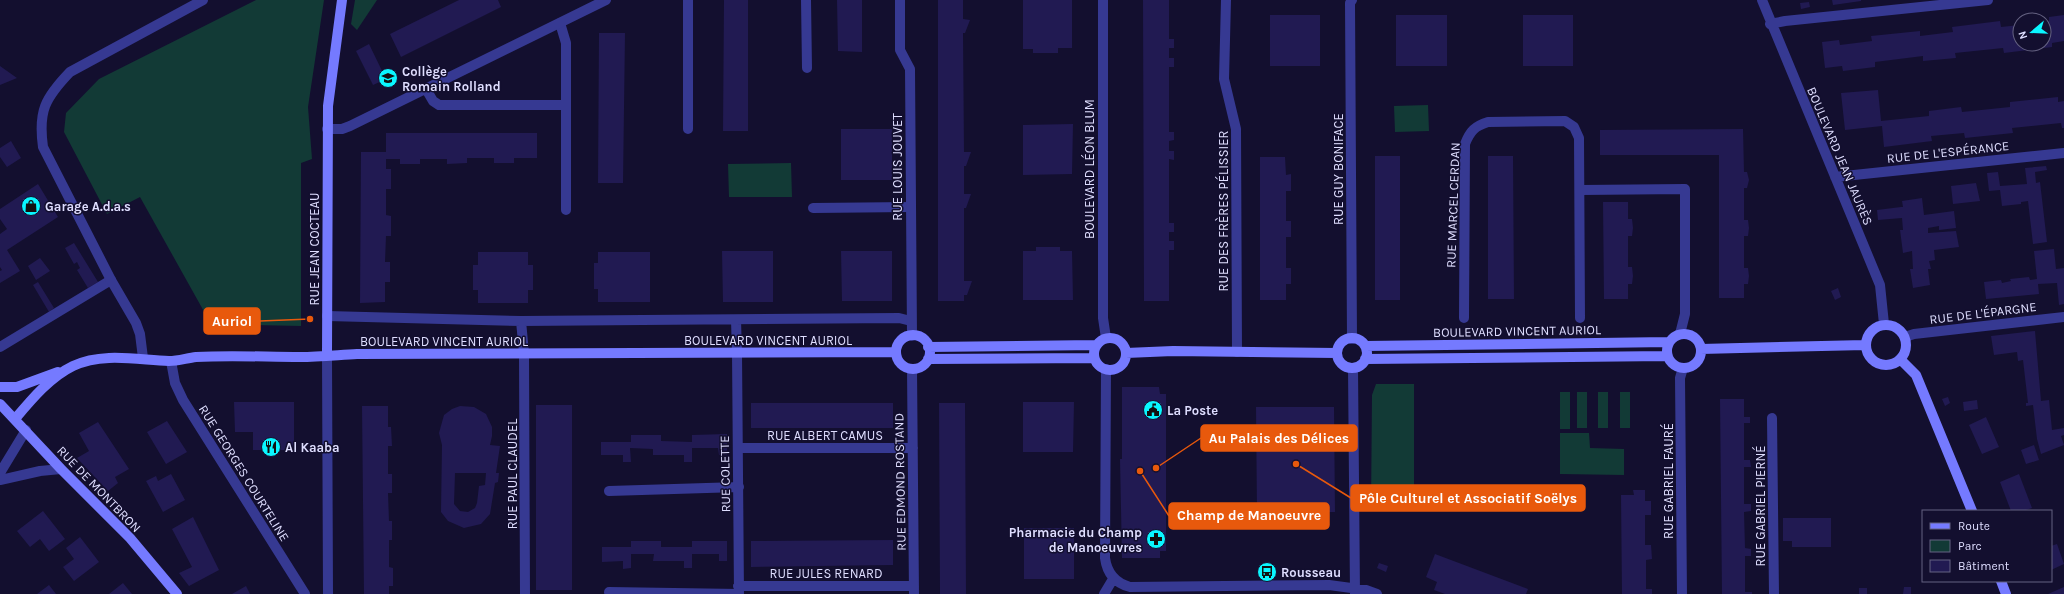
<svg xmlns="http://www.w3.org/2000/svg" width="2064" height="594" font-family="Karla,sans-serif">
<rect width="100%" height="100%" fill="#130f2f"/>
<path fill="#123a36" d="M256,0H324L308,107L312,159L301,163V326L211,324L140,197L107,214L64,132L66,113L99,79Z
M355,0H377L357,30L351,24Z
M1428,105L1429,131L1395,132L1394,106Z
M791,163L792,197H729L728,164Z
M1376,384H1414V508L1371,507L1372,395Z
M1560,392H1570V429H1560Z
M1577,392H1587V428H1577Z
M1598,392H1608V428H1598Z
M1620,392H1630V428H1620Z
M1560,433H1589L1590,448L1624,449V475L1560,474Z"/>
<path fill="#211a52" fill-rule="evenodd" d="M459,0H498L501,7L401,57L390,34Z
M724,0H748V131H723Z
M837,0H862V52L838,51Z
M938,0H963V19L970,20L965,33H963L964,152H971L966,166H964V194H971L966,208H964V281H972L967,295H964V301H938Z
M1023,0H1072V48H1058V53H1033V49H1023Z
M1143,0H1169V39H1174V48H1169V58H1174V67H1169V132H1174V140L1169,141V151H1174V160L1169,159V223H1174V232H1169V241H1174V250H1169V301H1144Z
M1832,0H1861V1L1833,5Z
M1809,2L1810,7L1801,9L1800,3Z
M1270,15H1320V66H1270Z
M1396,15H1447V66H1396Z
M1523,15H1573V66H1523Z
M2064,15V41L2052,43V47L2004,53L2003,48L1955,53L1956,58L1923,61V56L1875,62V67L1843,71L1842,66L1825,68L1822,42L1839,40L1840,45L1872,41L1871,36L1920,31V36L1953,32L1952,27L2000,21L2001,27L2020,25V44H2044V22L2049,21V17Z
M599,33H625L623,183H598Z
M369,44L386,79L373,85L356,51Z
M0,66L17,78L0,85Z
M1878,90L1881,121L1929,116V111L1961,107L1962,112L2010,107V102L2058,97V102L2064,101V128H2062L2061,123L2012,128L2013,133L1965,138L1964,133L1931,136L1932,141L1884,147L1882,126L1845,130L1841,93Z
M1073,124L1072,174L1023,175V125Z
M841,129H892V180H841Z
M1743,129L1744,172H1747L1749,180L1747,188H1744V220H1748L1749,228L1748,236H1744V268H1748L1749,276L1748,284H1744V298H1719V155H1600V130Z
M386,133H537V158H514V163H494V158H467V163L447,164V159H420V164H400V159H386V169H391V189H386V215L391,216V236H386L385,262H390V282H385V302L360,303L361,152H386Z
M11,141L21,158L7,167L0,157V148Z
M1375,156H1400V300H1375Z
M1488,156H1513L1514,299H1488Z
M1260,157H1285L1286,175L1291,174V191H1286V221H1291V237H1286V268H1291V284H1286V300H1260Z
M2046,166L2047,170L2035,172L2036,183L2040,182L2047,242L2033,244L2028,201L2021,202V204L2002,206L2000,190L1989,191L1987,173L1998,172L2000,186L2027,184L2025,168Z
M1976,183L1980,201L1953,204L1951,186Z
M38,184L58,217L7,250L20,271L0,283V271L2,270L0,267V234L7,229L0,219V209Z
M1922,198L1924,215L1954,211L1956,228L1939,230V226L1928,228V233L1956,231L1959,247L1934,250L1935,260L1929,261L1931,269H1928L1930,285L1913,288L1910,269H1913L1912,251L1903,253L1900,230H1903L1902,218L1878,220L1877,210L1901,207H1903L1902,201Z
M1603,202H1628V219H1632L1633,228L1632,236H1628V267H1632L1633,276L1632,284H1628V299H1604Z
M74,243L98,282L88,288L77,270L80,268L77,262L74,264L65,248Z
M1036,247H1060V251H1072L1073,300H1023V251H1036Z
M2054,249L2056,269L2064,268V304L2059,305L2057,283L2038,284L2039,294L1986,299L1984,282L2001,280L2002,283L2011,281L2010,279L2029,277L2030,280L2037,279L2034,251Z
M722,251H773V302H723Z
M841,251H892V301H842Z
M478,252H528V265H533V290H528V303H478V290H473V265H478Z
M598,252H650V302H598V289H594V263H598Z
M40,258L50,271L36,280L28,266Z
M38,282L54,308L49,312L33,285Z
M1838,288L1841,297L1835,300L1831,291Z
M2035,331L2041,401L2049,400L2052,430L2064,428V435L2061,436L2064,445L2041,454L2037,439L2033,405L2026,406V403H2028L2023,360L2018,361L2017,352L1994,355L1991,336Z
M1122,387H1159L1160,394H1166V551H1160V558H1122L1120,459H1122Z
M1948,397L1950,403L1945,406L1942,399Z
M1720,399H1744V417H1750V423H1744V460H1750L1751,467H1744V504H1751V511L1744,512L1745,548L1751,549V556H1745V592H1752V594H1722Z
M1977,400L1978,409L1964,411L1963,402Z
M234,402H294V450H253V432H235Z
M1023,402H1074L1073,452H1023Z
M751,403H893V428H751Z
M939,403H965L966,594H940Z
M536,405H572V590H536Z
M362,406H388V427H391L392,446H388V474H392V493H388L389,521H392V540H389V567L393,568V586H389V594H364Z
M460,406L474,407L486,414L492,427V436L490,445L500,446L496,473H499L498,482L495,483L490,514L481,524L464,528L448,521L441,512L442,445L439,433L444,415L452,409ZM455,473H486L485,485L479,486L477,503L475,508L468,512L460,511L454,504Z
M1256,407H1334L1335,512H1257Z
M1986,417L1999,447L1982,454L1969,425Z
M167,421L187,452L166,464L147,432Z
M98,422L129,469L115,477L118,483L108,491L77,458L89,451L79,433Z
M727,434V455H719L718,448H692V462H684V455H653V449L630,448L631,462H623V455H601V442H631V435H661V441L692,442V435Z
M2034,445L2039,460L2026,464L2021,450Z
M171,474L185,500L163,512L146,481L156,476L158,481Z
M2019,474L2032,508L2023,511H2011L2000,482Z
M1633,490H1645V501H1651V515H1645V545H1651L1652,559L1646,560V589H1652V594H1622L1621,495H1634Z
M43,511L65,539L49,551L40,539L30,547L17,531Z
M193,517L219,570L189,586L179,573L192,567L172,529Z
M1783,518H1831V547H1792V541H1783Z
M1024,528H1074V579H1024Z
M80,537L99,562L74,581L63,567L74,559L66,548Z
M893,540V565L751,567V541Z
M631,541H661V547H692V541H727V561H719V554H692V568H684V561H653L654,554H631V568L623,569V561L602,562V547H631Z
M2057,544L2064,564L2051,570V546Z
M1435,554L1528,589L1526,594H1445L1434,590L1437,582L1426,577Z
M1379,563L1388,566L1386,572L1377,568Z
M123,583L132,594H109Z
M49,585L56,594H37Z
M246,586L250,594H232Z
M1904,587H1911V594H1903Z
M2064,587V594H2048Z
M1859,588H1867V594H1859Z"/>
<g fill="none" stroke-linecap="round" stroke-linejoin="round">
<path stroke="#363992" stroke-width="10" d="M688,0V129
M806,0L807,68
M560,23L566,43V210
M426,89L433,101L439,105H566
M1581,190L1685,189V314L1680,334
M813,208L910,207
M327,316L521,321L899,318L911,321
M1464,318L1465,144C1470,131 1475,126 1488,122L1565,121L1574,127L1579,138L1580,318
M736,320L737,353
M521,321L524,353
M0,347L111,280
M1772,418L1774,594"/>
<path stroke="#363992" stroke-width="10" d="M900,0V50L910,69L912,336
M1103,0V318L1106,338
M1226,0L1224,79L1236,129L1237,352
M1352,0L1350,3L1352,339
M1762,0L1880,285L1884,324
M1770,24L1785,21L1988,0
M327,129H342L350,126L606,0
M1835,177L2064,153
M1905,337L1914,334L2064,317
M524,353L525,594
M737,353L739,594
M327,356L328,594
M143,358L140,334L136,323L111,280L43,147C38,111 45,98 70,72L203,0
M171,361L175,383L183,400L305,594
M1353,368L1355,594
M912,369L914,594
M1106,369L1105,558C1107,573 1115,583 1130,587L1329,585L1366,590L1377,594
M738,448H913
M0,473L26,430
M0,480L40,471L61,469
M609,491L739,487
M738,586H914
M609,592L739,594
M1104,594L1113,579
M1682,594L1680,378L1683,368"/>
<path stroke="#757aff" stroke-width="10" d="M1866 345a20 20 0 1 1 40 0a20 20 0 1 1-40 0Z
M1667 351a17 17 0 1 1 34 0a17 17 0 1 1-34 0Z
M896 352a17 17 0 1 1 34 0a17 17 0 1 1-34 0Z
M1094 354a16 16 0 1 1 32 0a16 16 0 1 1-32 0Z
M1337 353a15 15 0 1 1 30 0a15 15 0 1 1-30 0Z
M1365,346L1669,342
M928,347L1096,345
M1701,349L1865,345
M1126,353L1173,351L1337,353
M327,356L328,106L342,0
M928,359L1094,358
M1365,359L1667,356
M1900,359L1916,375L1972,511
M0,387H17L58,372
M0,404L61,469L130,538L177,594
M15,419C31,400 50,377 73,366C103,352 138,360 169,361C178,361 187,358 196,357C231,355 266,357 300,357C319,357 338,355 357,354L896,352
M2001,581L2006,594"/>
</g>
<defs>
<symbol id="school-disc" viewBox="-11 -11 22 22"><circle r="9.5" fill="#0af6ff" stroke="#130f2f"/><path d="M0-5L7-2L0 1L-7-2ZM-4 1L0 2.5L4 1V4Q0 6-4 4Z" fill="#111"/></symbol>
<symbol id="shop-disc" viewBox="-11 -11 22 22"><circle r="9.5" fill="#0af6ff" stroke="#130f2f"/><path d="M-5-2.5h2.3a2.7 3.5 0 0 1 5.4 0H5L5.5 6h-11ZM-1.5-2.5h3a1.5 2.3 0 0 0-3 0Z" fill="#111"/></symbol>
<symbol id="civic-disc" viewBox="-11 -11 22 22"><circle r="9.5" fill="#0af6ff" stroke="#130f2f"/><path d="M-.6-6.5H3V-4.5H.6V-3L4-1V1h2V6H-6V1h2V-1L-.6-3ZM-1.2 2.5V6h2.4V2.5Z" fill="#111"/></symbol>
<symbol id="restaurant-disc" viewBox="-11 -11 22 22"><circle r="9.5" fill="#0af6ff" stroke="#130f2f"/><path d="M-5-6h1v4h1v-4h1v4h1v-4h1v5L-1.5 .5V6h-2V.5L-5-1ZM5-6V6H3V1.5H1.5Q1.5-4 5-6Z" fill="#111"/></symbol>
<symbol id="pharmacy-disc" viewBox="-11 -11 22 22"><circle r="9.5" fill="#0af6ff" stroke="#130f2f"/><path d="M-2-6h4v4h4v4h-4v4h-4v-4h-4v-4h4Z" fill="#111"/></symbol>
<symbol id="bus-disc" viewBox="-11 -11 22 22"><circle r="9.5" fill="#0af6ff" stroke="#130f2f"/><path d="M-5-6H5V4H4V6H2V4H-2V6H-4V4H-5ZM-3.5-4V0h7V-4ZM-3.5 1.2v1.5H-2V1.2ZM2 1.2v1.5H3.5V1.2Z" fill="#111"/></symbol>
</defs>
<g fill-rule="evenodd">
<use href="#school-disc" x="377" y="67" width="22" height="22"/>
<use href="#shop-disc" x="20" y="195" width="22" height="22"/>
<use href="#civic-disc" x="1142" y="399" width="22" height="22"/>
<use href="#restaurant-disc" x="260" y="436" width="22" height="22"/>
<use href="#pharmacy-disc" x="1145" y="528" width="22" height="22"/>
<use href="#bus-disc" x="1256" y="561" width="22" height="22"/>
</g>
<g text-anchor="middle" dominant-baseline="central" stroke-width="3" stroke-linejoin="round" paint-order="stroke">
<g font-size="13" font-weight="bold" fill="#dfdeff" stroke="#130f2f" text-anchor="start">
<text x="402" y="71">Collège<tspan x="402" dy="15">Romain Rolland</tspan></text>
<text x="45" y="206">Garage A.d.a.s</text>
<text x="1167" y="410">La Poste</text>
<text x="285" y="447">Al Kaaba</text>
<text x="1142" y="532" text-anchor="end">Pharmacie du Champ<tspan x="1142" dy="15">de Manoeuvres</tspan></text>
<text x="1281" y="572">Rousseau</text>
</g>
<g font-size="13" fill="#dfdeff" stroke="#130f2f">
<text transform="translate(1948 152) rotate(-6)">RUE DE L'ESPÉRANCE</text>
<text transform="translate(1840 156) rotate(67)">BOULEVARD JEAN JAURÈS</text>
<text transform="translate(897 167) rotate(-90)">RUE LOUIS JOUVET</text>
<text transform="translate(1089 169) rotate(-90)">BOULEVARD LÉON BLUM</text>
<text transform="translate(1338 169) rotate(-90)">RUE GUY BONIFACE</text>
<text transform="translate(1453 205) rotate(-88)">RUE MARCEL CERDAN</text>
<text transform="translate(1223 211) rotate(-90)">RUE DES FRÈRES PÉLISSIER</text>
<text transform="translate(314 249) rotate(-90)">RUE JEAN COCTEAU</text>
<text transform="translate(1983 313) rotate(-7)">RUE DE L'ÉPARGNE</text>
<text transform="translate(1517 331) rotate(-1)">BOULEVARD VINCENT AURIOL</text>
<text x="768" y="340">BOULEVARD VINCENT AURIOL</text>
<text x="444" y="341">BOULEVARD VINCENT AURIOL</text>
<text x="825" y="435">RUE ALBERT CAMUS</text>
<text transform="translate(244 473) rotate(58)">RUE GEORGES COURTELINE</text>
<text transform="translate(512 474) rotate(-90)">RUE PAUL CLAUDEL</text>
<text transform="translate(725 474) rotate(-91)">RUE COLETTE</text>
<text transform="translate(1668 481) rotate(-90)">RUE GABRIEL FAURÉ</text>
<text transform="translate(900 482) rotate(-91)">RUE EDMOND ROSTAND</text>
<text transform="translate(99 489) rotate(46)">RUE DE MONTBRON</text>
<text transform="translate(1760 506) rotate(-90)">RUE GABRIEL PIERNÉ</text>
<text x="826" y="573">RUE JULES RENARD</text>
</g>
</g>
<path fill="none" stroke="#e8590c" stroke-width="1.5" d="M310 319L260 321M1156 468L1201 438M1296 464L1351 498M1140 471L1169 516"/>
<g fill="#e8590c" stroke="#130f2f" stroke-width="1.5">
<circle cx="310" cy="319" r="4"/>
<circle cx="1156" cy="468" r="4"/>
<circle cx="1296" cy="464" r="4"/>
<circle cx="1140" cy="471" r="4"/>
</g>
<g fill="#e8590c" stroke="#e8590c" stroke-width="1.5">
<rect x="204" y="308" width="56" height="26" rx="4"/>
<rect x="1201" y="425" width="156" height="26" rx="4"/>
<rect x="1351" y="485" width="234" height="26" rx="4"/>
<rect x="1169" y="503" width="160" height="26" rx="4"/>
</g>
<g font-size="14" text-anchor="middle" font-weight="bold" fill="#fff">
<text x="232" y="326">Auriol</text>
<text x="1279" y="443">Au Palais des Délices</text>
<text x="1468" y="503">Pôle Culturel et Associatif Soëlys</text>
<text x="1249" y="520">Champ de Manoeuvre</text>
</g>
<rect x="1922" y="510" width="130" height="72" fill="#130f2f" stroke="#656282"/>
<rect x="1930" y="523" width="20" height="6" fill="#757aff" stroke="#656282"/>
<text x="1958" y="530" font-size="12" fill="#dfdeff">Route</text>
<rect x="1930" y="540" width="20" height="12" fill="#123a36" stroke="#656282"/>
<text x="1958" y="550" font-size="12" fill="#dfdeff">Parc</text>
<rect x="1930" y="560" width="20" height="12" fill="#211a52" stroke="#656282"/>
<text x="1958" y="570" font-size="12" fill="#dfdeff">Bâtiment</text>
<g transform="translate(2032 32) rotate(251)"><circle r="19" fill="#130f2f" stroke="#656282"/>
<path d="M0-3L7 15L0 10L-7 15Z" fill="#0af6ff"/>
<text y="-6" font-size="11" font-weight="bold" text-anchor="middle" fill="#dfdeff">N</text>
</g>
</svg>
